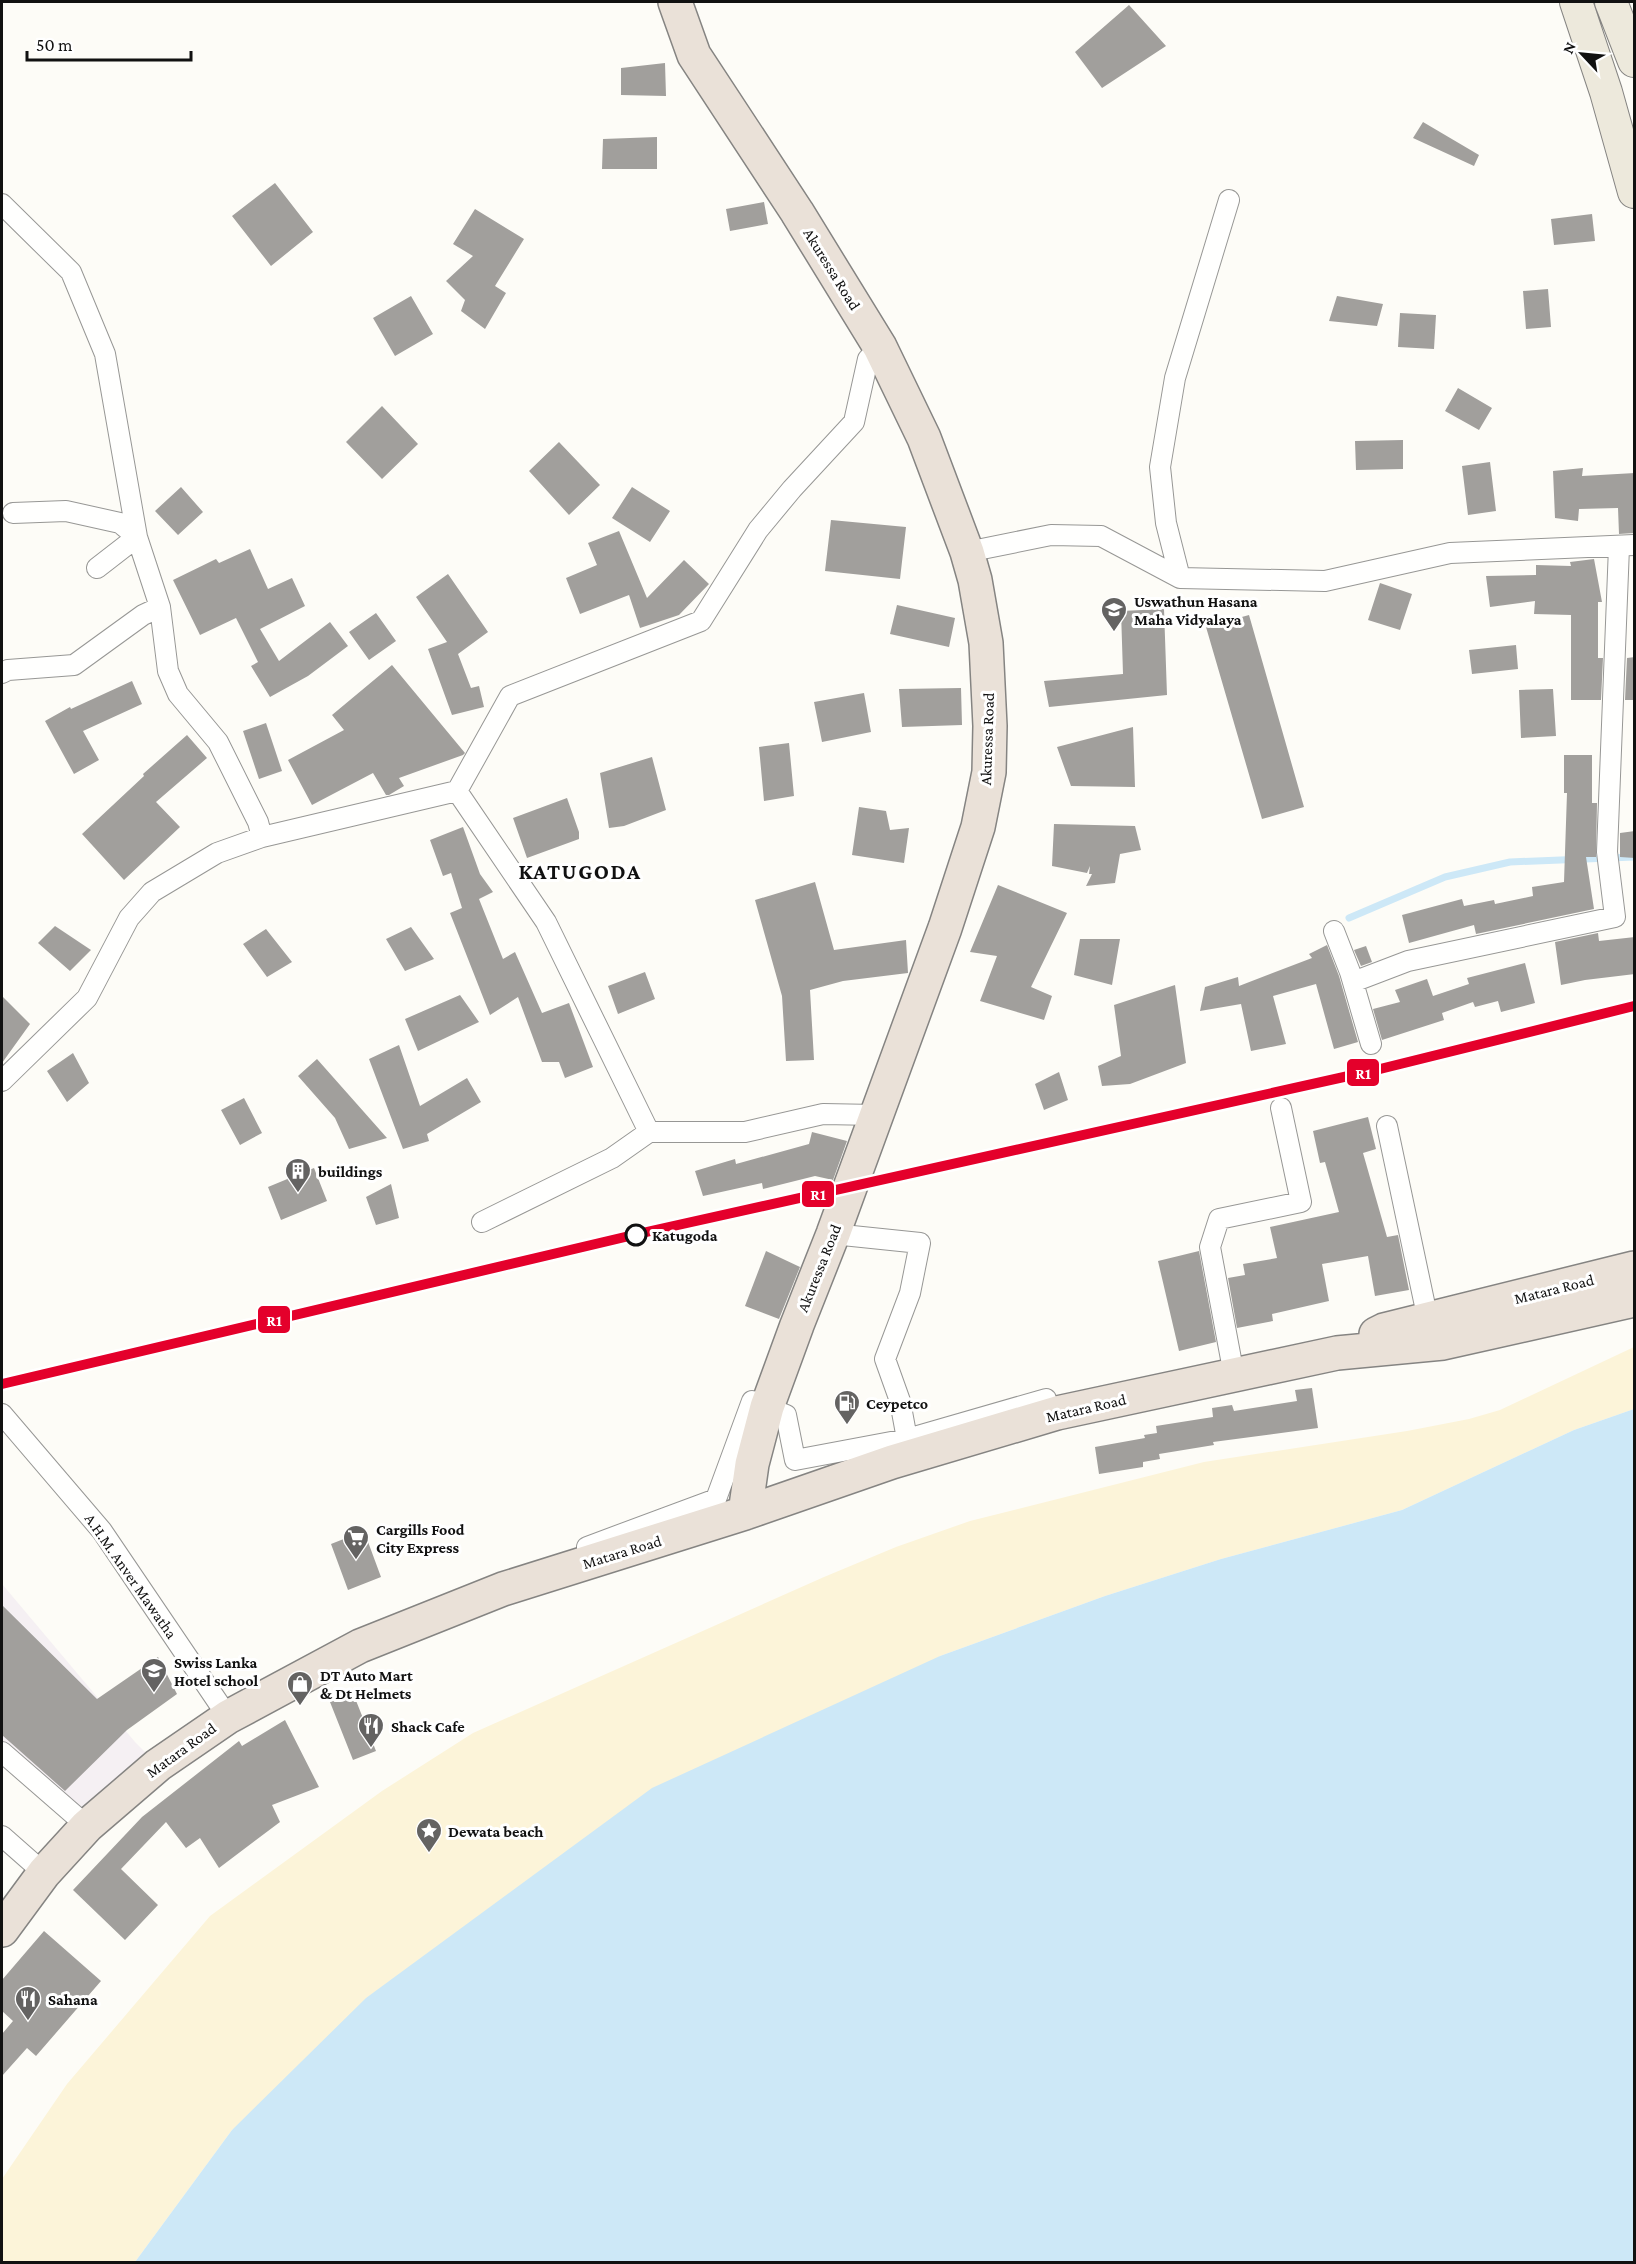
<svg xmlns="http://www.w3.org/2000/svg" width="1636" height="2264" font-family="'Crimson Pro',serif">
<rect width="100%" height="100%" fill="#fdfcf7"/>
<path fill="#f5f0f3" d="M2,1584L135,1742L158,1765L87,1826L2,1752Z"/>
<path fill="#fcf4d9" d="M1634,1347V1409L1574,1430L1402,1510L1221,1559L1105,1596L940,1656L232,2130L135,2262H2V2179L67,2084L210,1916L382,1791L473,1733L824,1577L896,1547L970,1521L1204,1462L1407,1431L1469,1419L1500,1410Z"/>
<path fill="#cde8f7" d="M1634,1409V2262H135L232,2130L366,1998L652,1788L940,1656L1105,1596L1221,1559L1402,1510L1574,1430Z"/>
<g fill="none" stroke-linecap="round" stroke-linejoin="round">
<path stroke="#cde8f7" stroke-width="7" d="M1349,918L1445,877L1510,862L1634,857"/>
</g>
<path fill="#a19f9c" d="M1129,5L1166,46L1102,88L1075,52Z
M665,63L666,96L621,95V68Z
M1423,122L1479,155L1474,166L1413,138Z
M657,137V169H602L603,139Z
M275,183L313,232L271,266L232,216Z
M764,202L768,224L730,231L726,209Z
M475,209L524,239L495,286L506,293L485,329L461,311L465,300L446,281L473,256L453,244Z
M1592,214L1595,241L1554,245L1551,219Z
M1548,289L1551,327L1526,329L1523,291Z
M411,296L433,334L395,356L373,318Z
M1337,296L1383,304L1377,326L1329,321Z
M1400,313L1436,315L1434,349L1398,347Z
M1458,388L1492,408L1479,430L1445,411Z
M382,406L418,444L382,479L346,442Z
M1403,440V469L1356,470L1355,441Z
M559,442L600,485L569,515L529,471Z
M1490,462L1496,511L1468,515L1462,466Z
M1583,468L1582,476L1635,473V533L1619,534L1618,508L1579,509L1578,521L1555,518L1553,471Z
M181,487L203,512L178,535L155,511Z
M632,487L670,511L650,542L612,518Z
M831,520L906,527L900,579L825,571Z
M619,531L647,598L684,560L709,584L679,615L640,628L629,595L580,614L566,578L597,565L588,543Z
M250,549L268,589L292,578L305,606L260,629L279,661L330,622L348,646L308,676L270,697L251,666L258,662L236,618L200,635L173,580L216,559L219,563Z
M1594,559L1602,602H1598V658H1603L1601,700H1571V615L1534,614L1535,601L1490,607L1486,576L1536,575V565L1571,566L1570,562Z
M448,574L488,632L458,654L471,688L479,686L484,707L452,715L428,649L447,642L416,597Z
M1380,583L1412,594L1400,630L1368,620Z
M897,605L955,618L949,647L890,634Z
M1164,609L1167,695L1049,707L1044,681L1123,674L1121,611Z
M376,613L396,641L369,660L349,632Z
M1249,615L1304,807L1262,819L1206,627Z
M1516,645L1518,669L1472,674L1469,650Z
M1635,657V700H1625L1627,658Z
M392,665L465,753L463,755L399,778L404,786L389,795H386L373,773L312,805L288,760L344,730L332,715Z
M132,681L142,704L83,731L99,760L74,774L45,721L70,707L71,709Z
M961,688L962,725L902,727L899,689Z
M1553,689L1556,736L1521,738L1519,690Z
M864,693L871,732L822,742L814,702Z
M266,723L282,771L259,779L243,731Z
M1133,727L1135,787L1071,786L1057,747Z
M187,735L207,758L156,802L180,827L124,880L82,834L144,776L143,774Z
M789,743L794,796L764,801L759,747Z
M1564,755H1592V803H1597L1596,857H1586L1594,909L1476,934L1474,925L1409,943L1402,915L1462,899L1464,906L1494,900L1495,904L1533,896L1532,887L1564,882L1567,793H1564Z
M652,757L666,810L624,826L609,828L600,773Z
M567,798L579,832V839L527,858L513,818Z
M859,807L886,811L890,830L909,828L904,863L852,855Z
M1054,824L1135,826L1141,850L1120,854L1115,883L1086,886L1092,874H1089L1090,866L1087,873L1052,866Z
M463,827L480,874L493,892L479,899L503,959L515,952L542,1013L569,1003L593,1067L565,1078L559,1062H542L518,997L490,1015L450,913L462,908L451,873L443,876L430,840Z
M1635,831V858L1620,857V833Z
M815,882L834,950L906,940L908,973L843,981L810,990L814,1060L786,1061L782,996L755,900Z
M998,885L1067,913L1031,987L1052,996L1044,1020L980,1001L997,956L970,952Z
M55,926L91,950L70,971L38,943Z
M411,927L434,959L405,971L386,939Z
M266,929L292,962L267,977L243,944Z
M1598,933L1599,941L1635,937V974L1585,980L1561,985L1555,942Z
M1080,939H1120L1112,985L1074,975Z
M1327,945L1339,976L1358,1042L1334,1049L1316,984L1273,996L1286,1044L1251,1051L1241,1004L1200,1011L1205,987L1238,977L1239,986L1312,958L1309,954Z
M1366,946L1372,962L1361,966L1354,950Z
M1525,963L1535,1003L1501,1012L1498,1001L1475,1007L1473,1002L1442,1013L1444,1020L1382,1040L1373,1009L1400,1002L1395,990L1427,979L1433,996L1469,984L1467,978Z
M645,972L655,999L618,1014L608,986Z
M1175,985L1186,1063L1130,1084L1102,1086L1098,1066L1121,1056L1114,1005Z
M460,995L479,1022L418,1051L405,1019Z
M2,996L30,1024L2,1063Z
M399,1045L420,1106L467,1078L481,1102L427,1134L429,1141L403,1149L369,1059Z
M73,1053L89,1083L67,1102L47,1071Z
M317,1059L387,1138L349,1149L335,1118L298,1076Z
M1059,1072L1068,1100L1044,1110L1035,1084Z
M244,1098L262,1133L240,1145L221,1110Z
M1368,1117L1376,1149L1363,1153L1387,1237L1398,1235L1409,1290L1375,1296L1368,1256L1322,1264L1329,1301L1272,1314L1273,1321L1237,1328L1228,1278L1245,1275L1243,1264L1277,1258L1270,1227L1339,1212L1325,1162L1320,1163L1313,1131Z
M812,1132L847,1141L833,1180L815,1176L763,1189L762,1183L703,1196L695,1171L735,1159L736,1164L809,1144Z
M314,1168L327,1201L281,1220L268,1187Z
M391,1184L399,1218L376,1225L366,1197Z
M766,1251L800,1267L779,1319L745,1306Z
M1199,1251L1216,1342L1179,1351L1158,1261Z
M1312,1388L1318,1428L1213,1442L1214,1445L1159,1454L1160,1459L1143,1462V1467L1099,1474L1095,1447L1145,1438L1144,1435L1157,1433L1156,1426L1213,1417L1212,1408L1232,1405L1234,1411L1297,1401L1295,1390Z
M364,1531L381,1577L348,1590L331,1544Z
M2,1605L97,1699L158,1657L177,1694L127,1730L65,1791L2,1735Z
M353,1693L376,1751L353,1760L330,1702Z
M285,1720L319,1787L272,1805L280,1822L219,1868L200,1838L186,1848L166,1822L121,1869L158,1905L125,1940L73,1890L142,1817L239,1741L242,1746Z
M44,1931L101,1981L36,2056L27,2048L2,2076V2034L13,2021L2,2011V1980Z"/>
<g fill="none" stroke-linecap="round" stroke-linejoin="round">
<defs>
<path id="street" d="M2,204L71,272L105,354L137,537L160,607L168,671L178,694L218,742L258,822L262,837
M13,513L66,511L120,523L137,537L97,568
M967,552L1051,535L1101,536L1180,578L1325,581L1450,553L1634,545
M1180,578L1166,523L1160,467L1175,378L1229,200
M2,673L8,670L74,665L143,615L160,607
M457,791L546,922L649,1132
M1334,931L1350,972L1371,1044
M1353,982L1408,961L1615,917L1607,852L1619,547
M2,1081L87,998L129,918L152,892L217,853L262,837L457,791L510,696L701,621L758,530L792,489L854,422L868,359L880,347
M1387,1126L1428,1320
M482,1222L612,1158L649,1132H745L823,1114L876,1115
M833,1234L920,1243L910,1293L885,1359L900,1401L907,1439
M1224,1376L1234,1375L1210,1247L1219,1219L1301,1202L1281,1108
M2,1414L102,1531L228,1717
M587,1547L716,1499L752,1401L786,1415L795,1460L907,1439L1046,1399
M2,1752L87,1826
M2,1836L44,1873"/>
<path id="primary" d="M1576,2L1606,92L1634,192
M1611,2L1634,61"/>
<path id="highway" d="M675,2L694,55L797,212L880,347L924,438L967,552L975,580L986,643L990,726L989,772L978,827L945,928L833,1234L797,1325L767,1407L752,1464L745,1513
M1376,1334L1384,1330L1634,1268
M2,1930L44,1873L87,1826L158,1765L228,1717L360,1646L503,1589L745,1513L892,1462L1057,1413L1337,1353L1443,1343L1634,1300"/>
</defs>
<use href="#street" stroke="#979795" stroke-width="22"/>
<use href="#primary" stroke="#858482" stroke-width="34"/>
<use href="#highway" stroke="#858482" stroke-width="36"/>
<use href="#street" stroke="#fffffe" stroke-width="20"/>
<use href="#primary" stroke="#ede9dc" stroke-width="32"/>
<use href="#highway" stroke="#eae1d8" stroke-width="33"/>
<defs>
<path id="rail-1" d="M2,1384L642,1233L1380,1069L1634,1006"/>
</defs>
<use href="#rail-1" stroke="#fff" stroke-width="15"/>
<use href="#rail-1" stroke="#e4002b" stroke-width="10"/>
</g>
<defs>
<symbol id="university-pin" viewBox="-11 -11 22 30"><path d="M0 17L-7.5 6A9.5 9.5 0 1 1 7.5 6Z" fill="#646362" stroke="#fff"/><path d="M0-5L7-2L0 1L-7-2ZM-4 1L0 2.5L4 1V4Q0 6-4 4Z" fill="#fff"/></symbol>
<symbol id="building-pin" viewBox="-11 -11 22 30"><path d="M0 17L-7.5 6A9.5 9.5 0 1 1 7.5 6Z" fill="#646362" stroke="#fff"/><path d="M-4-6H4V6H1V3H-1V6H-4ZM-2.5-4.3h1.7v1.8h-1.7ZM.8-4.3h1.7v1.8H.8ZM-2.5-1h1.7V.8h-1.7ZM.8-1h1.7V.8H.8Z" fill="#fff"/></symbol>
<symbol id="fuel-pin" viewBox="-11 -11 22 30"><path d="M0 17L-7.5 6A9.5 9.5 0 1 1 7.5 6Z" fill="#646362" stroke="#fff"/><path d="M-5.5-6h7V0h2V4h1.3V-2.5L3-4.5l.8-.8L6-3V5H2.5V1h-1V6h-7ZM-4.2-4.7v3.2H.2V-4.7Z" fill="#fff"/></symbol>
<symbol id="supermarket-pin" viewBox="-11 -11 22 30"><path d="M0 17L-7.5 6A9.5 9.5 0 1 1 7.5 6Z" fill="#646362" stroke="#fff"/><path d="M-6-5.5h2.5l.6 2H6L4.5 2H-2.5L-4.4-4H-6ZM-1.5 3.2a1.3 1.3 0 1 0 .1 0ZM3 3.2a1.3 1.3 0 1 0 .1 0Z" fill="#fff"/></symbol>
<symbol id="shop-pin" viewBox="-11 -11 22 30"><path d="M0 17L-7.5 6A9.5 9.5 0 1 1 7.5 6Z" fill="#646362" stroke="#fff"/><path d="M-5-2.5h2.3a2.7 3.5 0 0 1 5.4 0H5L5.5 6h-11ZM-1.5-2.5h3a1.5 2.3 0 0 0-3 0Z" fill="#fff"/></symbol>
<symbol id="restaurant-pin" viewBox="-11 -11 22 30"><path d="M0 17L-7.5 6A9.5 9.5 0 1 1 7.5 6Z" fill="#646362" stroke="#fff"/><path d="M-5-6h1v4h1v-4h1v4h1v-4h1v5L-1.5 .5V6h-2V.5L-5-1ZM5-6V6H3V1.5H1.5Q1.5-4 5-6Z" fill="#fff"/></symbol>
<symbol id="sight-pin" viewBox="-11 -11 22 30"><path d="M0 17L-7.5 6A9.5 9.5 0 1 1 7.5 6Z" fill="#646362" stroke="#fff"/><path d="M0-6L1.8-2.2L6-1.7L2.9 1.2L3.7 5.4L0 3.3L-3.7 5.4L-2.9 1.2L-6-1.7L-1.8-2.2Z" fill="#fff"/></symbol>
</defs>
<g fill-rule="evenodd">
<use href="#university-pin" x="1099" y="595" width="30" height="40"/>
<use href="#building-pin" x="283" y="1156" width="30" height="40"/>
<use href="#fuel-pin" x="832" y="1388" width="30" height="40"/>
<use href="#supermarket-pin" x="341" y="1523" width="30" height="40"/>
<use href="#university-pin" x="139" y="1656" width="30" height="40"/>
<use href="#shop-pin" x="285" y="1669" width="30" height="40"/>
<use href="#restaurant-pin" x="356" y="1711" width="30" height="40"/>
<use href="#sight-pin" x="414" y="1816" width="30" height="40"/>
<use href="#restaurant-pin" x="13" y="1984" width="30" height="40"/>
</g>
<circle fill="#fff" stroke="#111" stroke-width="3" cx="636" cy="1235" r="10"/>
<g text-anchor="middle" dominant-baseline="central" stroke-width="6" stroke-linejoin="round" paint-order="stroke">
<g font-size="16" fill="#111" stroke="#fff">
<text transform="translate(832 269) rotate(58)">Akuressa Road</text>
<text transform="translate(987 739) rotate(-88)">Akuressa Road</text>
<text transform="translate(819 1268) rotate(-68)">Akuressa Road</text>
<text transform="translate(1554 1289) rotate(-14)">Matara Road</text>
<text transform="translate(1086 1408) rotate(-13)">Matara Road</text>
<text transform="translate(622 1552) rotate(-17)">Matara Road</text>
<text transform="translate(131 1576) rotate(55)">A.H.M. Anver Mawatha</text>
<text transform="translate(181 1750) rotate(-36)">Matara Road</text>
</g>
<g font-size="16" font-weight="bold" fill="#111" stroke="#fff" text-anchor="start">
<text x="1134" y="601">Uswathun Hasana<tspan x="1134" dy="18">Maha Vidyalaya</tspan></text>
<text x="318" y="1171">buildings</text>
<text x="866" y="1403">Ceypetco</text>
<text x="376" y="1529">Cargills Food<tspan x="376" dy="18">City Express</tspan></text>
<text x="174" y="1662">Swiss Lanka<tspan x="174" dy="18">Hotel school</tspan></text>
<text x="320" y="1675">DT Auto Mart<tspan x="320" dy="18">&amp; Dt Helmets</tspan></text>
<text x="391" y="1726">Shack Cafe</text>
<text x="448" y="1831">Dewata beach</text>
<text x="48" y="1999">Sahana</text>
</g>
<g font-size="16" font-weight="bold" fill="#111" stroke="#fff" text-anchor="start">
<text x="652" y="1235">Katugoda</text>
</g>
<g font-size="22" font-weight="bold" letter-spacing="1.5" fill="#111" stroke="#fff">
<text x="580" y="871">KATUGODA</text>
</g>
</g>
<g stroke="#fff" stroke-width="2">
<rect x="1346" y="1058" width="34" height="29" rx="6" fill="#e4002b"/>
<rect x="801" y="1180" width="34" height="28" rx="6" fill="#e4002b"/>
<rect x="257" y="1305" width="34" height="29" rx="6" fill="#e4002b"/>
</g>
<g font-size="16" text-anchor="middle" font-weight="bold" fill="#fff">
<text x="1363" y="1079">R1</text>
<text x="818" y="1200">R1</text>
<text x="274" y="1326">R1</text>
</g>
<rect width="1636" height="2264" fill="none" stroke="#111111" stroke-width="6"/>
<g transform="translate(1582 54) rotate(296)" stroke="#ffffff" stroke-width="4.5" paint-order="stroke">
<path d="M0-4.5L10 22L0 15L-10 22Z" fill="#111111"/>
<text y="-9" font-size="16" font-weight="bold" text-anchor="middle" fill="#111111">N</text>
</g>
<path d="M27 51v9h164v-9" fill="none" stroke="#111111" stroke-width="3"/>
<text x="36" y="51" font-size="18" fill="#111111" stroke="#ffffff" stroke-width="4.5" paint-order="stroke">50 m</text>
</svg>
